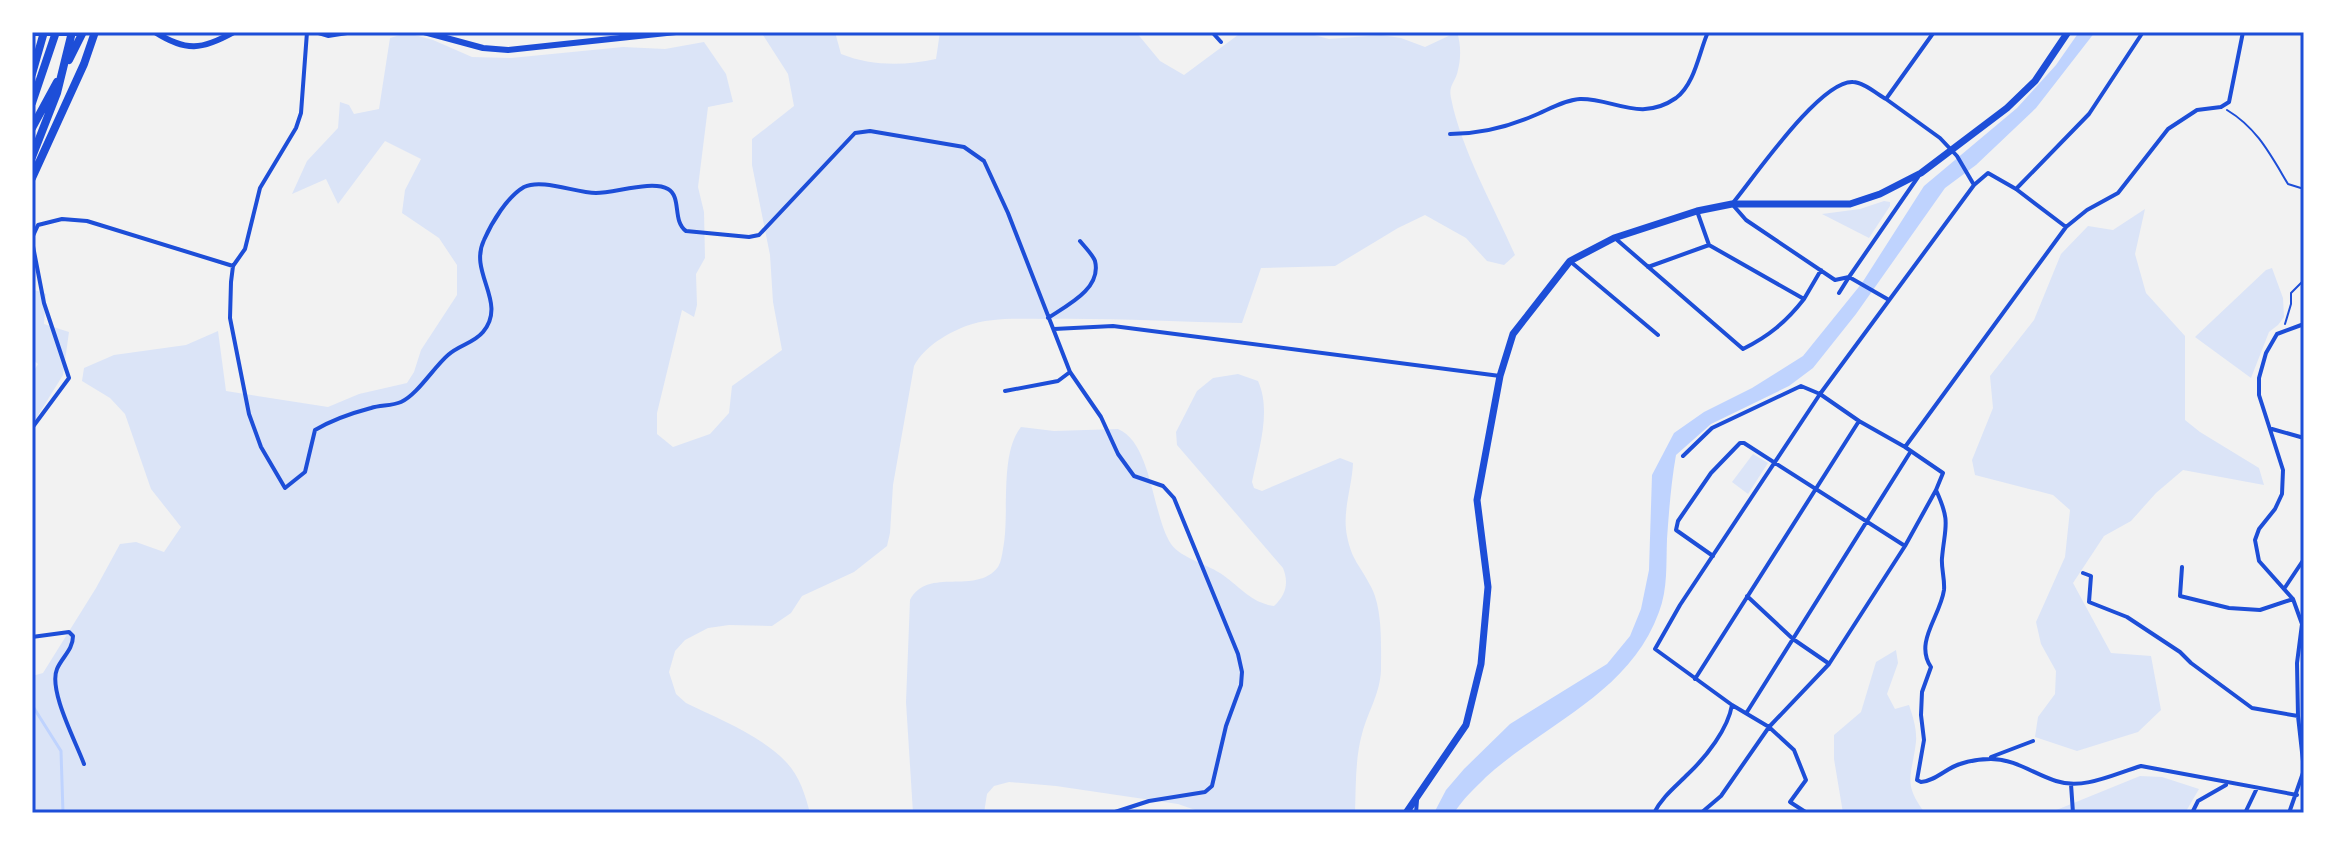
<svg xmlns="http://www.w3.org/2000/svg" width="2336" height="845" font-family="'PT Sans Narrow',sans-serif">
<rect width="100%" height="100%" fill="#f2f2f2"/>
<path fill="#dbe4f7" d="M761,32H835L841,54C871,66 904,66 936,59L940,32H1136L1160,61L1184,75L1242,32H1303L1329,39L1381,35L1401,38L1425,47L1457,32C1461,44 1461,58 1458,70C1456,82 1448,85 1451,98C1461,149 1494,207 1515,255L1504,265L1487,261L1466,238L1425,215L1398,228L1335,266L1261,268L1242,323C1177,322 1111,318 1046,319C1019,319 992,317 966,326C946,334 925,346 914,366L893,485L890,533L887,546L854,572L802,596L791,613L772,626L729,625L708,628L685,640L675,651L669,672L676,694L686,703C717,718 764,737 787,763C800,777 805,795 810,813H32V676L43,673L96,588L120,544L136,542L164,552L181,527L151,489L125,414L110,398L82,381L84,368L114,355L186,345L218,331L226,391L328,407L359,394L407,383L414,372L421,350L457,295V265L439,238L402,213L405,190L421,159L385,141L338,204L326,179L292,194L307,161L338,128L340,102L349,105L354,114L379,109L390,38L407,33L433,40L472,57L511,58L623,47L665,49L704,42L726,74L733,102L708,107L698,187L704,212L705,258L696,274L697,305L694,317L682,310L657,413V434L673,447L710,434L729,413L732,386L782,350L773,302L770,255L752,165V139L794,106L788,74Z
M1884,201L1890,202V206L1869,238L1822,214L1860,209Z
M2145,209L2135,254L2146,293L2185,336V420L2200,432L2259,468L2264,485L2183,470L2156,493L2131,521L2104,536L2073,583L2111,653L2151,656L2161,710L2138,732L2077,751L2035,737L2038,717L2055,694L2056,671L2041,644L2036,622L2065,557L2070,510L2053,495L1975,475L1972,460L1993,408L1990,376L2034,320L2061,254L2088,226L2113,230Z
M2272,268L2283,298L2284,317L2278,325L2269,332L2251,378L2195,337L2266,270Z
M32,289L46,294L44,324L69,332L63,375L32,425V374L38,364L32,359Z
M1238,374L1258,381C1272,412 1258,451 1252,482L1254,488L1262,491L1340,458L1353,463C1352,488 1342,511 1347,536C1352,561 1360,565 1370,585C1383,607 1381,645 1381,670C1380,694 1368,711 1362,734C1355,759 1356,787 1355,813H1204L1178,804L1056,786L1009,782L994,786L987,794L984,813H913L906,702L910,600C928,566 976,596 998,567C1001,562 1002,555 1003,549C1010,515 999,454 1021,427L1054,431L1118,429C1152,443 1152,515 1171,544C1182,559 1208,564 1223,575C1241,588 1252,603 1274,606C1286,595 1289,583 1283,568L1177,445L1176,432L1197,391L1213,378Z
M1753,454L1768,463L1748,494L1732,482Z
M1896,650L1898,663L1887,694L1895,709L1909,705C1913,717 1917,729 1916,742C1912,776 1902,783 1925,813H1843L1834,759V735L1861,712L1876,662Z
M2140,776L2162,777L2199,789L2185,813H2049Z"/>
<path fill="#bfd3fe" d="M2079,32H2095L2036,108L1976,165L1945,188L1856,314L1813,368L1789,386L1711,424L1676,455C1671,483 1669,511 1667,539C1666,563 1668,589 1659,612C1629,694 1547,722 1486,777C1474,789 1463,799 1454,813H1434L1446,790L1464,769L1510,724L1607,664L1630,636L1641,609L1649,570L1652,475L1674,433L1704,412L1752,388L1803,356L1862,283L1924,186L2017,108L2056,65Z"/>
<g fill="none" stroke-linecap="round" stroke-linejoin="round">
<path stroke="#bfd3fe" stroke-width="3" d="M32,705L61,751L63,813"/>
<path stroke="#1d4ed8" stroke-width="2" d="M2227,110C2257,128 2270,154 2288,184L2304,189
M2285,324L2291,304V293L2304,280"/>
<path stroke="#1d4ed8" stroke-width="4" d="M307,32L301,113L296,128L260,188L245,249L233,266L231,282L230,318L249,414L261,447L285,488L305,472L315,430C332,420 352,413 371,408C381,405 392,406 401,402C417,395 434,367 448,355C459,345 474,343 483,332C508,302 468,273 484,240C492,222 507,197 524,187C542,178 576,193 596,193C615,193 652,180 668,189C682,197 672,221 686,231L749,237L759,235L855,133L870,131L964,147L984,161L1008,213L1070,372L1101,417L1118,454L1134,476L1163,486L1174,498L1238,654L1242,672L1241,685L1226,726L1212,786L1205,792L1149,801L1112,813
M1212,32L1221,42
M1934,32L1886,99L1940,138L1957,156L1974,185
M1886,99C1877,94 1863,82 1853,82C1820,80 1753,179 1732,204L1746,220L1835,280L1849,277L1918,177
M1450,134C1480,134 1505,128 1533,116C1548,110 1564,100 1580,99C1613,98 1640,123 1676,98C1695,84 1699,52 1708,32
M2016,189L2089,114L2143,32
M32,238L38,225L62,219L87,221L233,266
M1616,239L1743,349C1769,336 1786,322 1804,299L1709,245L1697,211
M32,241L44,303L69,378L32,428
M1571,262L1658,335
M1648,267L1709,245
M1839,293L1849,277L1889,300
M1804,299L1821,270
M1048,318C1066,306 1102,289 1095,261C1093,255 1084,246 1080,241
M1054,329L1113,326L1500,376
M1005,391L1058,381L1070,372
M1859,421L1905,447
M2272,429L2304,438
M1936,490C1951,523 1945,525 1942,558C1941,568 1945,579 1944,590C1940,617 1914,642 1931,667L1922,692L1921,715L1924,740L1917,780L1921,782C1936,781 1946,768 1960,764C1969,761 1982,759 1991,759C2015,759 2034,774 2056,781C2084,790 2114,774 2141,766L2297,795
M1713,556L1676,530L1678,521L1711,473L1740,443H1744L1905,546
M2182,567L2180,596L2229,608L2260,610L2293,599
M2083,573L2091,576L2089,602L2127,617L2180,652L2191,663L2252,708L2298,716
M2284,589L2304,559
M1747,596L1793,639L1828,663
M32,637L69,632L73,636C73,650 62,657 57,669C48,690 76,742 84,764
M1695,679L1859,421L1820,394L1974,185L1988,173L2016,189L2066,227
M1732,705L1769,727L1794,750L1806,780L1790,802L1807,813
M1747,712L1911,451
M1991,757L2033,741
M2071,784L2073,813
M1416,813L1417,800
M1654,813C1662,797 1675,787 1688,774C1706,757 1728,729 1732,705L1655,649L1680,605L1820,394L1801,386L1712,428L1683,456
M1701,813L1721,796L1769,727L1829,664L1905,546L1936,490L1943,473L1905,447L2066,227L2087,210L2118,193L2168,129L2197,110L2221,107L2229,102L2243,32
M2192,813L2198,801L2226,785
M2245,813L2257,788
M2289,813L2304,770L2298,716L2297,663L2302,624L2293,599L2259,561L2255,540L2259,529L2275,509L2282,494L2283,470L2259,395V378L2266,353L2277,334L2304,324"/>
<path stroke="#1d4ed8" stroke-width="6" d="M155,32C186,52 202,50 234,32
M318,32L328,35L347,32
M424,32L483,48L508,50L676,32"/>
<path stroke="#1d4ed8" stroke-width="7" d="M1406,813L1466,725L1481,664L1488,587L1477,500L1500,376L1513,334L1570,261L1614,238L1697,211L1732,204H1850L1880,194L1921,173L2007,108L2035,81L2068,32"/>
<path stroke="#1d4ed8" stroke-width="8" d="M32,32H75
M69,60L83,32
M32,74L44,32
M32,103L56,32
M32,128L57,82
M32,157L57,93L72,32
M32,178L84,64L95,32"/>
</g>
<rect width="2336" height="845" fill="none" stroke="#ffffff" stroke-width="68"/>
<rect x="34" y="34" width="2268" height="777" fill="none" stroke="#1d4ed8" stroke-width="3"/>
</svg>
